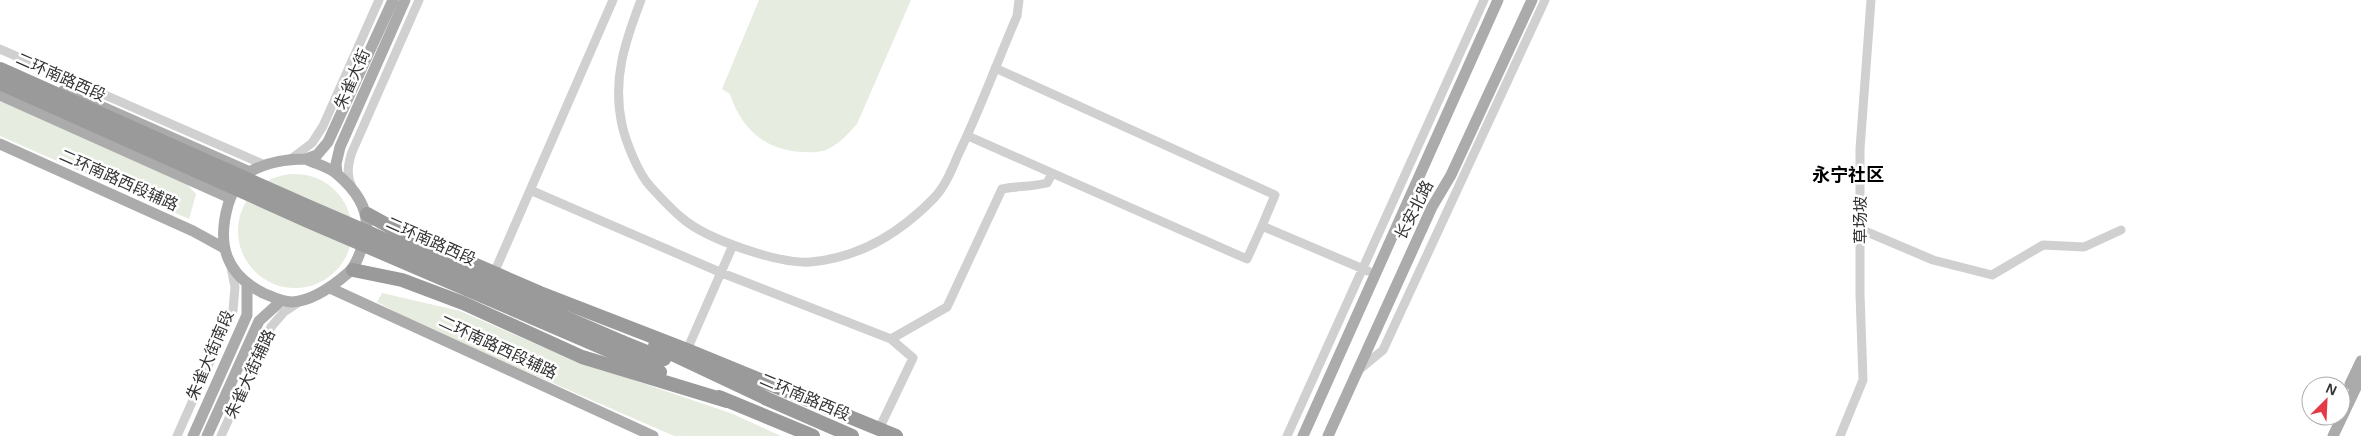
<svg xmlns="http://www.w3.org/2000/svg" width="2361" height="436" font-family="Arial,'Noto Sans SC',sans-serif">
<rect width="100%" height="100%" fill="#fff"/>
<path fill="#e6ecdf" d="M759,0H911L857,124C849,133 841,142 830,148C823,152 812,153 804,152C766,151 741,129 730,94L722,89Z
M0,99L185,182L196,194L189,219L0,136Z
M238 231a57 57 0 1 1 114 0a57 57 0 1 1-114 0Z
M382,293L460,311L566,357L733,414L781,436H674L420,325L377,302Z"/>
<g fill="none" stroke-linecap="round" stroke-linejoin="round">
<path stroke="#d0d0d0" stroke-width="9" d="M641,0C625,42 612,79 622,125C626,142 638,173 650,186C660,197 671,209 682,218C706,239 778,264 810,262C860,258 900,233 934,198C945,187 952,169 958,155C980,110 997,62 1017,16L1019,0
M0,49L265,165
M995,68L1275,195L1262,226L1368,271
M968,136L1247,259L1262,226
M291,159L312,143L323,126L379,0
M352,187C346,175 348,164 352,152L419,0
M530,190L722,273L891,339L947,307L1002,189C1016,186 1031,187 1047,183L1052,174
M1860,229L1933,260L1992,275L2043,245L2084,247L2121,230
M494,273L613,0
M687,350L733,245
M1360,369L1383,350L1545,0
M879,429L913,358L891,339
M177,436L233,310L235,287L231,267
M221,436L271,327L284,312L299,302
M1287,436L1484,0
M1840,436L1863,380L1860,294V149L1871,0"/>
<path stroke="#ababab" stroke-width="11" d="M64,90L250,172
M0,95L230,198
M0,144L193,231L224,248
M306,159C316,164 329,167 337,174C362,195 375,220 361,250C358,258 355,267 348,273C333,286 313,301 292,302C281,302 273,297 263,293C225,274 217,244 228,205C232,192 239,178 251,171C268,162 288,159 306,159Z
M306,159L317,155L328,142L393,0
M337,173L336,164L340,147L405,0
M330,288L653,436
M2350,384L2361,361
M193,436L247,315V285
M207,436L259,321L281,301
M1303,436L1498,0
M1328,436L1432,207L1451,175L1532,0
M2333,436L2361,377"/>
<path stroke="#9a9a9a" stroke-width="14" d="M367,214L398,231L540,293L687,350L896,436
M353,270L402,280L463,303L582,357L727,401
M622,342L664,359
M655,346L774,402
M617,354L660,372
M719,397L813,436
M765,398L852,436"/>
<path stroke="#9a9a9a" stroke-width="14" d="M0,69L307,206L622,342
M0,83L308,221L617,354"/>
</g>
<g text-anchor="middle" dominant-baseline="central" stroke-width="5" stroke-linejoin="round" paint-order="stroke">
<g font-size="16" fill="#333" stroke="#fff">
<text transform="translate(61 77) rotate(24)">二环南路西段</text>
<text transform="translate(352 79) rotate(-66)">朱雀大街</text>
<text transform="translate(119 180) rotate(24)">二环南路西段辅路</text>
<text transform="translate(1414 210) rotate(-63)">长安北路</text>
<text transform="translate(1860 220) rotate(-90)">草场坡</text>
<text transform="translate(431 241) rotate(24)">二环南路西段</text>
<text transform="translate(498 347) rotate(25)">二环南路西段辅路</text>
<text transform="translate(210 355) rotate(-67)">朱雀大街南段</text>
<text transform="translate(250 374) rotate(-65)">朱雀大街辅路</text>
<text transform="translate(805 397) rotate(23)">二环南路西段</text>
</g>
<g font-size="18" font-weight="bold" fill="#000" stroke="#fff">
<text x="1848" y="175">永宁社区</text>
</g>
</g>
<g transform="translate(2326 401) rotate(24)"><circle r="24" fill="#ffffff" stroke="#adadad"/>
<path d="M0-4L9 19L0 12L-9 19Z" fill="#e63946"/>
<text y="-8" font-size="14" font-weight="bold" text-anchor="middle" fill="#333333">N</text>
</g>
</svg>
